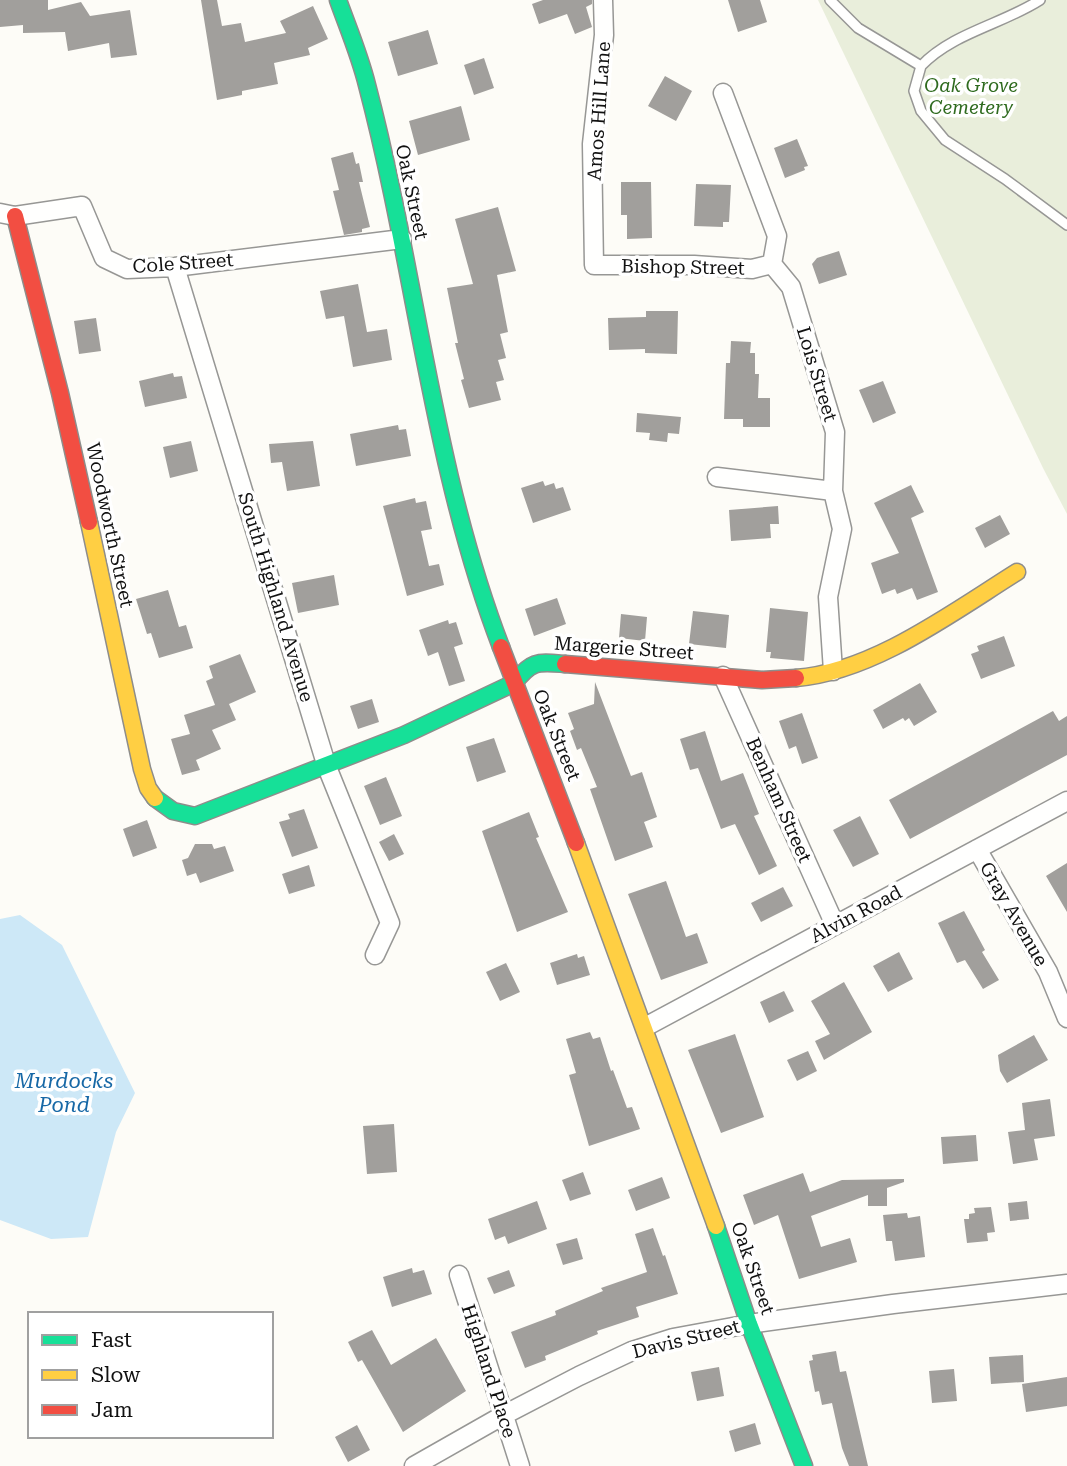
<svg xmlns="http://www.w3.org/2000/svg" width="1067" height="1466" font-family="'Roboto Serif',serif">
<rect width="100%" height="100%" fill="#fdfcf7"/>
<path fill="#e9eedb" d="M818,0H1067V514L1043,468Z"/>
<path fill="#cde8f7" d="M20,915L62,945L135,1093L116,1132L88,1237L51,1239L0,1220V919Z"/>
<path fill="#a19f9c" d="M0,0H48V10L81,2L90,16L130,10L137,55L111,58L109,43L68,51L65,32L23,33V25L0,27Z
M201,0H217L222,26L241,23L245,42L286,33L280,21L313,6L328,39L308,48L310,55L274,63L278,84L242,91V95L217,100Z
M543,0H592V4L586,7L592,27L575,34L567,14L539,24L532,4Z
M728,0H760L767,22L738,32Z
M428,30L438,64L398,76L388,42Z
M484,58L494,88L474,95L464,65Z
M665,76L692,91L676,121L648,106Z
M461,106L470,140L418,155L409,121Z
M797,139L808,166L804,167L805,170L785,178L774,148Z
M353,152L356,164L359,163L363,182H359L370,227L362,229V232L344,235L333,191L339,190L331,158Z
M621,182H651L652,238L627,239V215H621Z
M696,184L731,185L729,222H723V227L694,226Z
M498,207L516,271L497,275L508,332L500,334L506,358L498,360L504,380L496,382L501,400L469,408L461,380L464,379L455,343H458L447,288L473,284L455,219Z
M839,251L847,275L819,284L812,264L817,258Z
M358,284L367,332L387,329L392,360L353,367L344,316L326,319L320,291Z
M646,311H678L677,354L645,353V349L609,350L608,318L646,317Z
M96,318L101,351L79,354L74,321Z
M731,341L751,342L750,353H755V374H759L758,398H770V427H743V419H724L726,363H730Z
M173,373L174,377L182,376L187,398L145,407L139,381Z
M883,381L896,413L873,423L859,390Z
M637,413L681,417L679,434L668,433L667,442L649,440L650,433L636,432Z
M398,425L399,430L406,429L411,456L356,466L350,434Z
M191,441L198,471L170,478L163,447Z
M313,441L320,486L287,491L282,462L271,463L269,444Z
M543,481L545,486L554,483L556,489L563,487L571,510L533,523L521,488Z
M911,485L924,512L911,518L938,592L917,600L912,588L897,594L895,589L882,594L871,563L899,553L874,503Z
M415,498L416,503L426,501L432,529L421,531L429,566L439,564L444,585L407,596L383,506Z
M778,506L779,524H770L771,538L731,541L729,510Z
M1000,515L1010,534L985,548L975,528Z
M334,575L339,605L298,613L292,583Z
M168,590L179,627L186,625L193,648L159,658L151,633L147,634L136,599Z
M557,598L566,624L534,636L525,609Z
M770,608L808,612L804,661L770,658L771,652H766Z
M693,611L729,615L726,648L689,644Z
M621,614L647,617L645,641L619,638Z
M448,620L449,624L456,622L463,644L454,647L465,681L449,686L438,652L428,656L419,630Z
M1004,636L1015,666L981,679L971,654L979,651L977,646Z
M240,654L256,692L229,704L236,720L212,730L221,749L196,760L200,770L182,775L171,739L190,734L184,715L215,705L206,681L213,678L209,666Z
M595,682L631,776L642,772L657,817L644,822L653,847L615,861L590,789L597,787L581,748L577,750L570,731L574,729L568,713L594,704Z
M920,683L937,712L914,726L909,718L905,721L903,718L883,729L873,710Z
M372,699L379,722L358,729L350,706Z
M1053,711L1059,721L1067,716V755L910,839L889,800Z
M802,713L818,758L802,764L796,746L789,749L779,721Z
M705,731L721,781L743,773L759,814L754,816L777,866L759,875L735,824L721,829L698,768L690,770L680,739Z
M494,738L506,772L477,782L466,747Z
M386,777L402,816L380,825L364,786Z
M304,809L318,848L292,857L279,822L290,819L288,814Z
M529,812L539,837L536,838L568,912L517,932L482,831Z
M860,816L879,854L853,867L833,830Z
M147,820L157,848L133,857L123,829Z
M394,834L404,854L389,861L379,842Z
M195,844H212L214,849L225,846L234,871L200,883L196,873L187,876L182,860L188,858Z
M1067,863V912L1046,876Z
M309,865L315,886L289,894L282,874Z
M666,881L686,937L697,933L708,963L661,980L628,894Z
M783,887L793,906L761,922L751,903Z
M964,911L985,950L982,952L999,980L983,989L965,960L957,963L938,923Z
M899,952L913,979L888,992L873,966Z
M577,954L578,958L584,956L590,975L557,985L550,963Z
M506,963L520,992L500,1001L486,972Z
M844,982L872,1032L824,1060L815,1041L830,1034L811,1001Z
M784,991L794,1011L769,1023L760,1002Z
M590,1032L593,1039L600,1037L611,1071L613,1070L627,1108L632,1107L640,1129L589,1146L569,1075L576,1073L566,1039Z
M735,1034L764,1117L721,1133L688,1050Z
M1034,1035L1048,1060L1007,1083L1000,1071L998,1055Z
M808,1051L817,1071L797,1081L787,1060Z
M1050,1099L1055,1136L1034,1139L1038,1160L1013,1164L1008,1132L1025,1130L1022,1103Z
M394,1124L397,1172L367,1174L363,1126Z
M976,1135L978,1161L943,1164L941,1137Z
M583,1172L591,1194L570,1201L562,1180Z
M803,1173L810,1192L842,1180L904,1179V1182L887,1188V1206H868V1195L811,1216L821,1247L850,1238L857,1262L799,1279L778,1215L754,1225L743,1195Z
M662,1177L670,1198L636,1211L628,1190Z
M537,1201L547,1229L508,1244L505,1236L495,1240L488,1219Z
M1027,1201L1029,1219L1010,1221L1008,1203Z
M991,1207L995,1232L987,1233L988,1241L967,1243L964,1219H969V1214L975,1213L974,1208Z
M907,1213L908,1218L920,1216L925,1257L895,1261L892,1241H886L883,1215Z
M653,1228L663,1256L665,1255L678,1294L636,1307L639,1317L597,1331L598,1334L545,1356L546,1360L525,1368L511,1332L556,1315L555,1311L603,1291L601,1288L647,1272L635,1234Z
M577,1238L583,1259L563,1265L556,1244Z
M412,1268L413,1273L424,1270L432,1294L392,1307L383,1277Z
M509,1270L515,1286L494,1294L487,1278Z
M372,1330L391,1365L436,1338L466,1391L403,1432L362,1360L358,1362L348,1342Z
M836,1351L840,1372L846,1371L868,1466H849L842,1448L832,1403L822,1405L819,1391L815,1392L809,1361L813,1360L812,1355Z
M1023,1355L1024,1382L991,1384L989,1357Z
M719,1367L724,1396L697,1401L691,1372Z
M954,1369L957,1401L932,1403L929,1371Z
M1067,1377V1406L1026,1412L1022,1384Z
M755,1423L761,1444L735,1452L729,1431Z
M357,1425L370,1450L348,1462L335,1437Z"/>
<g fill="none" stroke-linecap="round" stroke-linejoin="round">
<defs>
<path id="lane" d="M830,0L858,28L921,66C952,33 1003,24 1040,0
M921,66L914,91L921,111L945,140L1005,179L1067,225"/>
<path id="street" d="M603,0L604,35L592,144L594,265H694L752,269L772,264
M723,93L777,236L772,264L791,287L835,432L833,491L842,529L828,597L833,671
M0,213L15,216L82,206L104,258L127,269L175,267L402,239
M175,267L327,767L390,923L375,955
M717,477L833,491
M723,676L835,925
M977,849L1048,972L1067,1018
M645,1027L1067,801
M459,1275L520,1466
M414,1466L502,1416L579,1376L632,1351L673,1338L749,1324L893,1304L1067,1284"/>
<path id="fast" d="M338,0C348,28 360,56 367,85C416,271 432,467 501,647
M155,798L173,811L195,816L404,735L514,683C532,660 538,662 565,664
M716,1226L749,1324L804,1466"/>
<path id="slow" d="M89,522L142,769L148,788L155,798
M796,678C873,672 953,612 1017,572
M576,843L716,1226"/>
<path id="jam" d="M15,216L60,393L89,522
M501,647L576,843
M565,664L762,680L796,678"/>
</defs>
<use href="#lane" stroke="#979795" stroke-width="12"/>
<use href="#street" stroke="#979795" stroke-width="21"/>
<use href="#fast" stroke="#8e8d8b" stroke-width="19"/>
<use href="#slow" stroke="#8e8d8b" stroke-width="19"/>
<use href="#jam" stroke="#8e8d8b" stroke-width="19"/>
<use href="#lane" stroke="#fffffe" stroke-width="9"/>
<use href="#street" stroke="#fffffe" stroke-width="18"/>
<use href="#fast" stroke="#16e098" stroke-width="16"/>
<use href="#slow" stroke="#ffcf43" stroke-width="16"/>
<use href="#jam" stroke="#f24e42" stroke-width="16"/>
</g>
<g text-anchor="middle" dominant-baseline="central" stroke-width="7" stroke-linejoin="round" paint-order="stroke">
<g font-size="19" font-style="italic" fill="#2f6b1f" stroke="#fff">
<text x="971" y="85">Oak Grove<tspan x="971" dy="22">Cemetery</tspan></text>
</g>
<g font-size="19" fill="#111" stroke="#fff">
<text transform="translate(599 111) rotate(-86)">Amos Hill Lane</text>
<text transform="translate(412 192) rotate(78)">Oak Street</text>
<text transform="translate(183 263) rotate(-4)">Cole Street</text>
<text transform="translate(683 267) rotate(1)">Bishop Street</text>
<text transform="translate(817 374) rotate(73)">Lois Street</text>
<text transform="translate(110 525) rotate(78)">Woodworth Street</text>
<text transform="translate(276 597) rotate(73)">South Highland Avenue</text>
<text transform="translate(624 648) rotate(4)">Margerie Street</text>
<text transform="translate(557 735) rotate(68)">Oak Street</text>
<text transform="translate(779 800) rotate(66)">Benham Street</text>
<text transform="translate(856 914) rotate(-28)">Alvin Road</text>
<text transform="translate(1014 914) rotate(60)">Gray Avenue</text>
<text transform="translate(753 1268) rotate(71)">Oak Street</text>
<text transform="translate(686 1339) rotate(-14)">Davis Street</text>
<text transform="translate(489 1371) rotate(72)">Highland Place</text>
</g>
<g font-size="21" font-style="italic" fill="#1768a6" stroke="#fff">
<text x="64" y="1081">Murdocks<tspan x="64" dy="24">Pond</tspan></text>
</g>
</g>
<rect x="28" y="1312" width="245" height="126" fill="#ffffff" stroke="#a0a0a0" stroke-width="2"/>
<rect x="42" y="1335" width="35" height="10" fill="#16e098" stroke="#a0a0a0" stroke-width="2"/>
<text x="91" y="1347" font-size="21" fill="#111111">Fast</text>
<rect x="42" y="1370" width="35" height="10" fill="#ffcf43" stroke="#a0a0a0" stroke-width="2"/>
<text x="91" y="1382" font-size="21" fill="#111111">Slow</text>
<rect x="42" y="1405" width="35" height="10" fill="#f24e42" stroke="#a0a0a0" stroke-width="2"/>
<text x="91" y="1417" font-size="21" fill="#111111">Jam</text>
</svg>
